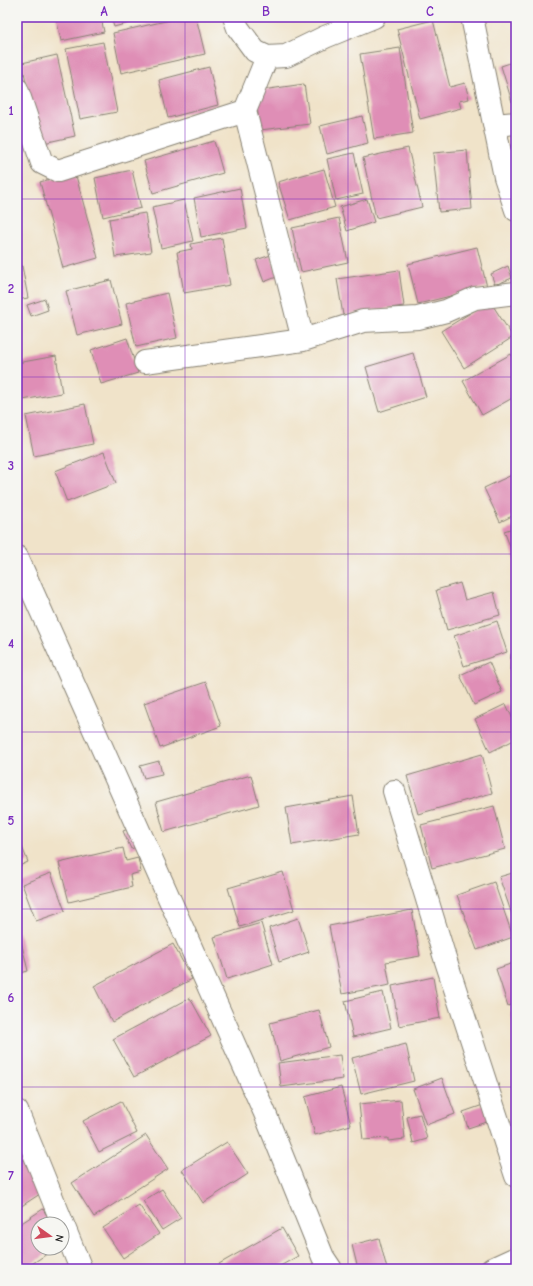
<svg xmlns="http://www.w3.org/2000/svg" width="533" height="1286" font-family="'Comic Neue',sans-serif">
<rect width="100%" height="100%" fill="#f6f6f2"/>
<filter id="ink" filterUnits="userSpaceOnUse"><feTurbulence type="fractalNoise" baseFrequency=".025" numOctaves="2"/><feDisplacementMap in="SourceGraphic" scale="8" xChannelSelector="R" yChannelSelector="G"/><feConvolveMatrix kernelMatrix="1 2 1 2 8 2 1 2 1" color-interpolation-filters="sRGB"/></filter>
<filter id="wash" filterUnits="userSpaceOnUse"><feTurbulence type="fractalNoise" baseFrequency=".012" numOctaves="4" result="noise"/><feDisplacementMap in="SourceGraphic" scale="16" xChannelSelector="R" yChannelSelector="G"/><feGaussianBlur stdDeviation="0.9" result="paint"/><feColorMatrix in="noise" values="0 0 0 0 0 0 0 0 0 0 0 0 0 0 0 0 0 1.4 0 .05"/><feComposite in="paint" operator="in"/></filter>
<g filter="url(#wash)">
<rect width="100%" height="100%" fill="#f0e3c9"/>
<g id="blocks">
<path fill="#df8eb6" d="M56,17H101L104,32L61,41Z
M111,17H150L114,27Z
M183,17H196L205,54L121,73L113,33Z
M433,20L450,87L465,83L469,99L459,101L461,108L420,119L397,29Z
M103,42L117,112L80,119L66,49Z
M400,48L413,133L374,139L360,54Z
M57,55L75,136L39,144L22,63Z
M516,61V101L512,102L501,66Z
M209,67L218,105L168,118L159,80Z
M304,84L310,124L260,130L255,91Z
M362,116L368,143L327,154L320,126Z
M214,141L223,173L153,193L144,161Z
M516,145V182L506,147Z
M408,148L422,207L376,218L363,158Z
M467,150L472,209L439,212L433,153Z
M354,153L363,194L336,200L327,159Z
M324,169L335,207L290,220L278,182Z
M132,170L141,208L103,217L95,178Z
M75,172L98,258L63,268L40,182Z
M240,188L247,228L201,237L194,198Z
M367,199L374,222L347,231L340,207Z
M184,200L193,241L161,248L152,207Z
M145,213L151,252L115,257L109,219Z
M339,218L348,262L301,272L292,228Z
M222,238L230,285L184,293L177,252L192,249L191,244Z
M477,247L487,287L418,304L408,264Z
M271,255L279,276L264,282L256,260Z
M22,266L28,298L17,300V267Z
M508,266L512,278L495,285L491,274Z
M399,270L404,306L343,315L337,279Z
M111,280L122,324L77,335L66,291Z
M167,293L177,338L136,347L126,303Z
M45,299L48,310L31,316L27,305Z
M490,301L513,337L464,368L441,331Z
M127,338L138,373L101,384L91,350Z
M413,353L426,397L379,412L366,367Z
M511,354L516,364V396L482,415L463,381Z
M56,356L62,393L17,401V363Z
M85,404L93,444L34,456L26,416Z
M104,452L116,483L67,502L55,471Z
M516,473V514L500,522L484,488Z
M516,527V561L504,531Z
M516,581V592L512,583Z
M460,583L465,600L494,592L500,615L447,630L436,590Z
M497,621L507,652L464,666L454,636Z
M511,654H516V671L510,670Z
M489,662L502,692L474,705L460,675Z
M206,682L221,726L160,748L144,703Z
M516,682V695L512,683Z
M506,704L516,726V739L490,752L475,719Z
M482,754L492,793L418,814L407,776Z
M159,761L162,774L144,778L140,766Z
M251,775L259,805L164,832L156,802Z
M353,796L359,834L292,845L286,808Z
M494,806L505,849L432,868L421,825Z
M135,826L143,844L131,849L123,831Z
M17,834L28,862L17,867Z
M123,848L126,861L138,858L141,872L130,875L132,887L69,902L59,863Z
M283,872L294,910L240,927L228,888Z
M516,872V926L499,877Z
M51,873L65,911L36,921L22,884Z
M494,882L513,937L477,950L457,895Z
M412,910L420,956L386,962L390,985L342,994L329,926Z
M298,918L309,952L279,962L269,928Z
M261,923L273,964L227,979L214,937Z
M19,932L28,971L17,974V933Z
M173,944L192,979L112,1022L94,986Z
M516,962V1003L508,1006L496,969Z
M433,977L440,1018L399,1026L392,986Z
M383,992L391,1028L353,1037L345,1001Z
M190,998L211,1036L134,1077L113,1039Z
M319,1010L329,1047L280,1061L270,1023Z
M516,1011V1033H515L511,1012Z
M406,1044L414,1081L361,1094L352,1058Z
M340,1055L343,1079L281,1087L278,1063Z
M442,1078L455,1114L426,1125L413,1089Z
M341,1087L351,1125L315,1135L305,1097Z
M401,1100L405,1139L388,1141V1138L363,1140L359,1104Z
M121,1101L137,1133L99,1152L83,1121Z
M486,1104L492,1120L468,1128L463,1112Z
M420,1114L427,1139L413,1143L407,1117Z
M146,1135L168,1169L94,1217L72,1183Z
M227,1142L248,1174L203,1203L182,1170Z
M22,1159L43,1192L17,1209V1163Z
M162,1189L181,1218L162,1230L143,1201Z
M139,1205L159,1234L123,1258L103,1228Z
M43,1209L52,1224H38V1248H56L24,1269H17V1226Z
M282,1228L298,1256L275,1269H222L219,1264Z
M379,1238L387,1269H358L352,1245Z"/>
</g>
</g>
<g filter="url(#ink)">
<use href="#blocks" fill-opacity="0" stroke="#868072" stroke-width="1"/>
<g fill="none" stroke-linecap="round" stroke-linejoin="round">
<defs>
<path id="minor" d="M234,17L238,28L255,51L267,57L286,56L325,37L374,17
M472,17L505,177L516,210
M267,57L245,111L303,340
M17,89L42,163L58,171L245,111
M495,125L516,123
M145,362L303,340L363,321L418,318L446,311L475,298L516,293
M17,557L264,1111L323,1257L331,1269
M394,791L444,955L516,1176
M17,1111L81,1269
M492,1269L516,1258"/>
</defs>
<use href="#minor" stroke="#868072" stroke-width="24"/>
<use href="#minor" stroke="#fff" stroke-width="22"/>
</g>
</g>
<path fill="none" stroke="#7b2cbf" stroke-width="1" stroke-opacity="0.55" d="M185,17V1269M348,17V1269M17,199H516M17,377H516M17,554H516M17,732H516M17,909H516M17,1087H516"/>
<rect width="533" height="1286" fill="none" stroke="#f6f6f2" stroke-width="44"/>
<g transform="translate(50 1236) rotate(104)"><circle r="19" fill="#f6f6f2" stroke="#9f9f9c"/>
<path d="M0-3L7 15L0 10L-7 15Z" fill="#d1495b"/>
<text y="-6" font-size="11" font-weight="bold" text-anchor="middle" fill="#1c1c1c">N</text>
</g>
<rect x="22" y="22" width="489" height="1242" fill="none" stroke="#7b2cbf" stroke-width="1.5"/>
<g font-size="13" text-anchor="middle" font-weight="bold" fill="#7b2cbf">
<text x="104" y="16">A</text>
<text x="266" y="16">B</text>
<text x="430" y="16">C</text>
<text x="11" y="115">1</text>
<text x="11" y="293">2</text>
<text x="11" y="470">3</text>
<text x="11" y="648">4</text>
<text x="11" y="825">5</text>
<text x="11" y="1002">6</text>
<text x="11" y="1180">7</text>
</g>
</svg>
